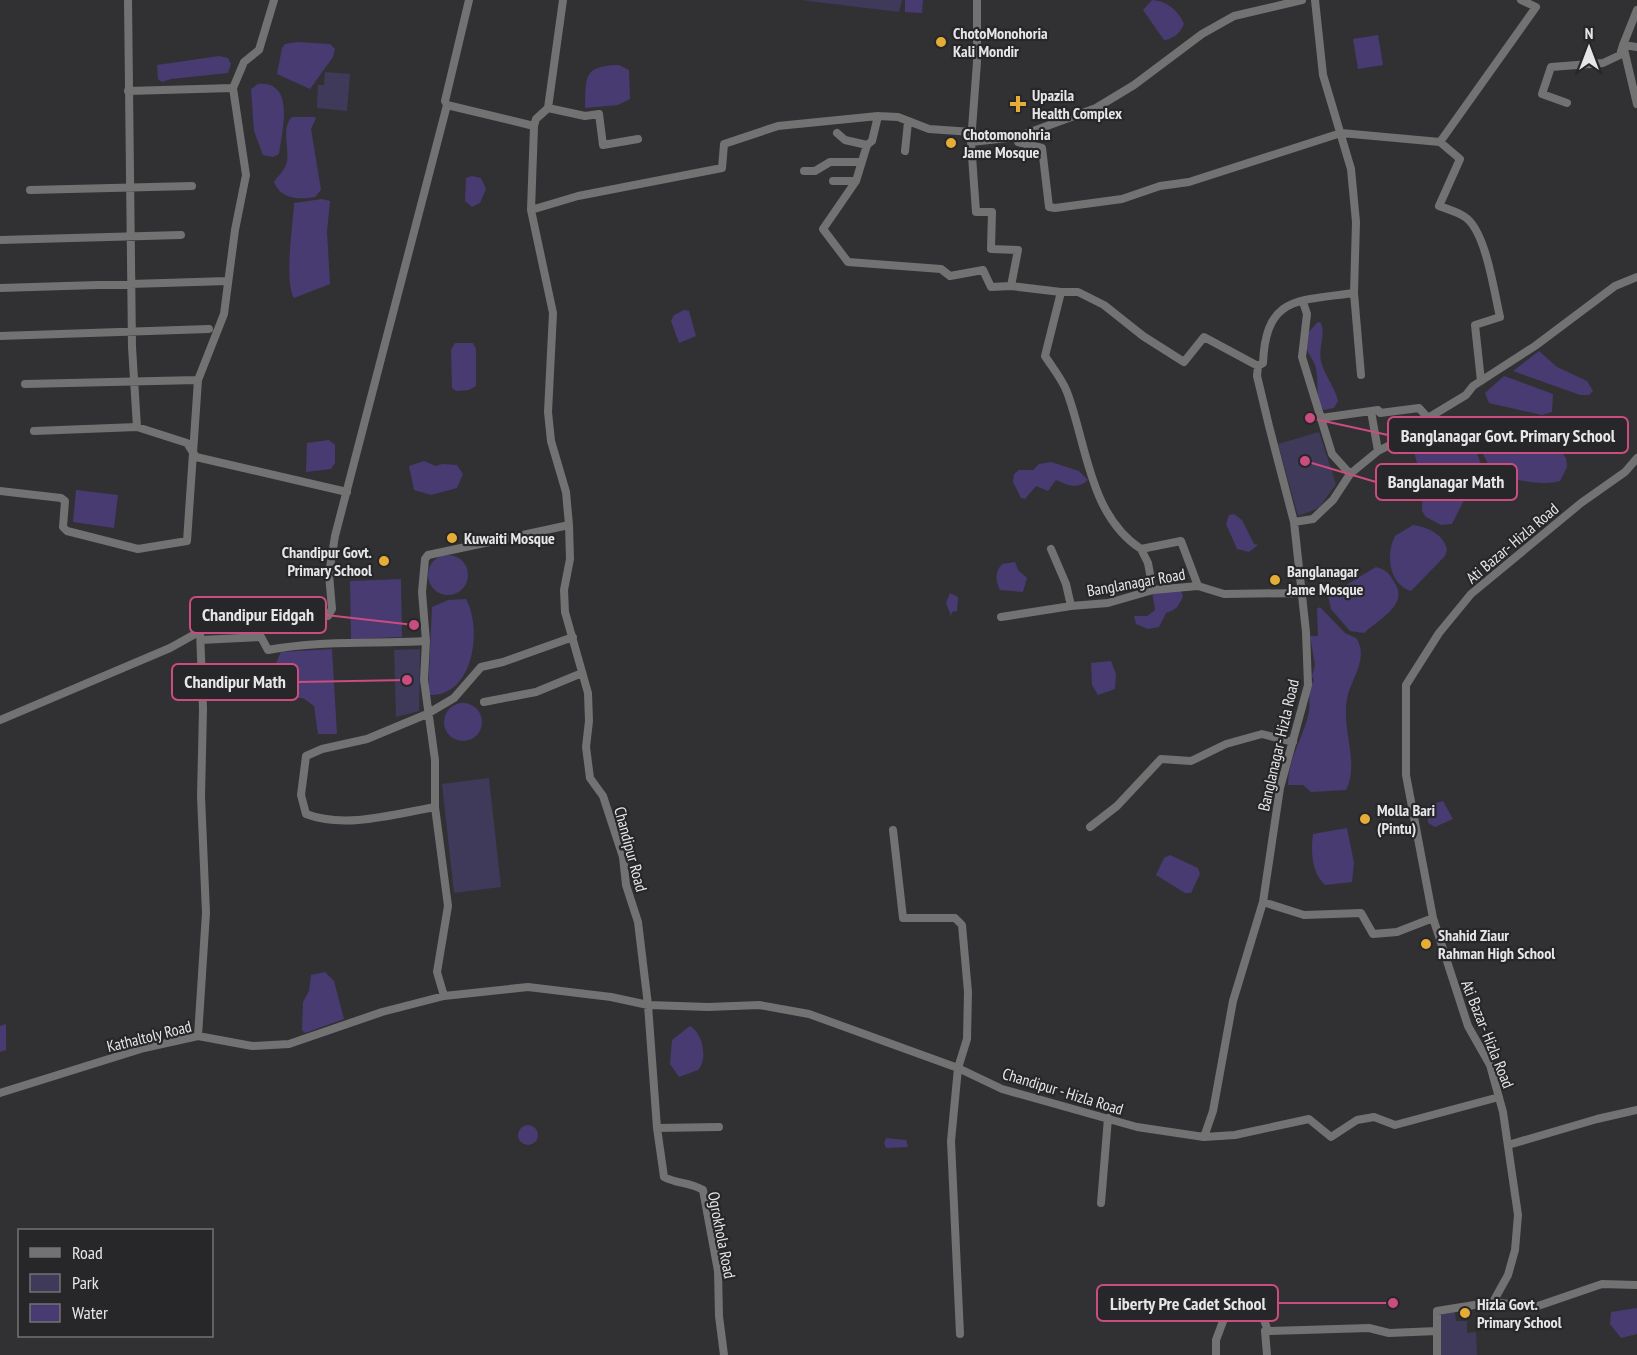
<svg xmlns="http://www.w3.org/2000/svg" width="1637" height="1355" font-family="'PT Sans Narrow',sans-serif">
<rect width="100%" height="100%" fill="#313134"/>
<path fill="#3f395a" d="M801,0H902L899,12Z
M325,72L350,74L347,111L317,108L318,85H324Z
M1319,432L1336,484L1319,508L1298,516L1278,444Z
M420,649L419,711L396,717L394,650Z
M489,778L501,887L454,893L442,784Z
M1455,1312L1456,1321H1467V1333L1476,1332L1477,1355H1441L1438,1313Z"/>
<path fill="#473b72" d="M905,0H923L922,13L905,12Z
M1152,0C1167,1 1179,11 1184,24C1180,33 1174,39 1164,40L1143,10Z
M1378,35L1383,65L1358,69L1353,39Z
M297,42L330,44L335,49L333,57L310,89L277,74L282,48L285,44Z
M219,56L228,58L231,64L228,73L171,79L162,82L158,79L157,65Z
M619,65L629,70L630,99L618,105L585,108C586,76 583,66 619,65Z
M258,84C296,81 282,131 279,154L273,157L263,155L254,131L251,89Z
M314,117L316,118L311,129L321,190L315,197C299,200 280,199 274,182C278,176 283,172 286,165C291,151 280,128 292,117Z
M472,176L481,178L486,189L480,203L472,207L465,201L466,178Z
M322,199L330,201L327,232L330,284L294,298C284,281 293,224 294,203Z
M684,310L689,311L696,336L679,343L671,321L674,315Z
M1318,322L1321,323C1326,335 1318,347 1321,361C1324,375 1335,387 1338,401L1334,408L1323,410C1315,399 1319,382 1316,369C1315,361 1308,355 1306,347C1304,336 1311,329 1318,322Z
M455,343H473L476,349V386L469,390L456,391L452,388L451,350Z
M1539,351L1557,367L1587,381L1593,391L1589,395H1580L1513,371Z
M1504,376L1553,394L1552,412L1542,415L1489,403L1485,393Z
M1490,420L1554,442L1566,458L1567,467L1560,481C1539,487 1516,478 1495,477L1482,452L1476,425L1479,422Z
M1460,428C1472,433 1485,472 1486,485L1483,491L1464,500L1452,524L1441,525L1426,517L1422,511L1423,488L1414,451C1420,436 1445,428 1460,428Z
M329,440L335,445V463L331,469L306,472L307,443Z
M424,461L436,466L442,464L457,465L463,474L457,488L431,495L414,490L409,466Z
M1051,462L1079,471L1088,480C1076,490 1068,485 1056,480L1048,491L1036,486L1025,499L1021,498L1013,482L1014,474L1019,470H1033L1039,464Z
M76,490L118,495L114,528L73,522Z
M1234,514L1242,520L1254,544L1258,545L1249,552L1237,549L1226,524L1229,515Z
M1413,525C1428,527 1443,534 1447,549L1445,556L1411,591C1388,584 1386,553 1395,536Z
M428 575a20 20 0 1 1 40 0a20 20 0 1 1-40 0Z
M1015,562L1018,570L1027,578L1023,592L1000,590C995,580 995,572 1002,564Z
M1376,567C1385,569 1390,574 1394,582C1410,604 1379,619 1364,633L1350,631L1331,609L1328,596Z
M401,579L402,637L351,639L350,581Z
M1181,590L1183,596C1179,606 1176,610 1166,613L1159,627L1148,629L1136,624L1134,616H1147L1155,610L1152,592Z
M950,593L958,597L957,611L952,612L951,616L946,603Z
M466,599C483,630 473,698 428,695L432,607L448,600Z
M1320,607L1345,633L1356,638C1370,658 1350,680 1347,699C1341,729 1360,763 1346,790L1311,792L1303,785H1288C1288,758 1304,737 1309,712C1311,699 1306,692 1314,680L1312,676L1315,665L1310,636H1318L1317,609Z
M332,649L337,734H318L314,706L303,698H274L272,672L281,652Z
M1111,661L1116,674L1115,689L1098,695L1092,685L1091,663Z
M444 722a19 19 0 1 1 38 0a19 19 0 1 1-38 0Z
M1443,801L1453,819L1435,827L1428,823L1427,806Z
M1347,828L1354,863L1352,882L1325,885C1311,873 1311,850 1313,834Z
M1170,855L1198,868L1200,874L1191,893H1185L1156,875L1164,858Z
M325,972L334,981L344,1019L305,1033L302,1030L303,1002L309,991L311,975Z
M6,1024V1050L0,1052V1026Z
M690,1026C703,1033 708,1060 698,1070L679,1077L670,1064L672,1040Z
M518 1135a10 10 0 1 1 20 0a10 10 0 1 1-20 0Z
M886,1138L906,1140L908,1147L886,1148L884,1143Z
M1637,1308V1334L1621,1338L1610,1324L1611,1312Z"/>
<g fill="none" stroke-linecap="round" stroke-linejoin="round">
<path stroke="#727273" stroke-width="8" d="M128,0L132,347L137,427L187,443L196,457L347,492
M469,0L445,101L447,105L534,126
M563,0L548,108L536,119L534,126L531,210L553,313L548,412L551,441L566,492L569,525L570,559L564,590L565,612L588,693L589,721L586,747L590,778L603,796L623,857L626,885L638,922L648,1005L657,1128L664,1177C677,1184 690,1182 703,1190L718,1271L719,1316L724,1355
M977,0V62L971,142L976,212H992L991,249L1018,250L1011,286L1061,292L1045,356C1052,367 1062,379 1067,392C1087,445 1089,515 1141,549L1181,541L1198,586
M1637,10L1623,45L1637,104
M128,91L233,88
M1567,103L1542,94L1551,67L1603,63L1620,55L1623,45L1637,47
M548,108L585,116L599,114L603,145L638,139
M837,133L845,140L867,145
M1017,137L1018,142L1042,148L1049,207L1055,208L1122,199L1160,186L1189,182L1341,133L1440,142L1536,7L1521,0
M971,142L1017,137L1096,108L1134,85L1202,34L1234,16L1302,0
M1440,142L1460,159L1439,206C1447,209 1458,212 1465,217C1486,231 1494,292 1500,317L1475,325L1481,381
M905,151L908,122
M804,171H815L830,162H861
M833,181H856L867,145L872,141L878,116
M856,181L823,229L848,262L941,269L950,276L983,270L991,287L1011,286
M30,190L192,186
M531,210L578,196L722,168L724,144L778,126L878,116L898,117L929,129L972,132
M0,240L181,235
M0,288L228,281
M1061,292H1078L1104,305L1143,336L1184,362L1204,337L1258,366
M1354,293L1361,375
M1303,302L1307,314L1302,357L1332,454L1350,474
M0,336L209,329
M25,384L198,380
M1371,411L1378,410L1380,413L1419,408L1428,418
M34,431L137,427
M1378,451L1412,434L1428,418L1466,395L1473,386L1535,346L1615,286L1637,277
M0,491L61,498L65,501L63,527L67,531L138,549L187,541L198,380L224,314L235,230L246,175L233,88L244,62L259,50L274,0
M1294,522L1313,519L1333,500L1350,474L1378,451L1371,411L1321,418
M1051,549L1066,584L1071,606
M1141,549L1148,563L1153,590
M1001,617L1071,606L1108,603L1153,590L1198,586L1224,594L1300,593
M201,640L261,637L268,650C319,640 374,644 426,641
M484,702L536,692L582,673
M0,720L170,648L213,624H263L328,616L332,609L329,574L335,536L447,105
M435,807C395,814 345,829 306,814L301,795L306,756L322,749L367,739L427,714L454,698L481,667L503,662L573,637
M1090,827L1117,806L1161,759L1191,761L1226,744L1262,734L1293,742
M893,830L903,918H955L962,925L968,992L967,1039L958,1068L951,1141L960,1334
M1263,902L1304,915L1361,913L1373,934L1397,932L1433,918
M444,996L437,972L448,906L435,807V760L424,680L426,641L422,592L425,559L428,555L569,525
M198,1036L206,913L201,796L203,709L200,631
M0,1093L144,1048L198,1036L252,1046L289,1044L382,1012L444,996L528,987L611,997L648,1005L708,1007L759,1005L809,1014L958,1068L1002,1089L1137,1127L1204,1137L1235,1135L1309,1119L1331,1137L1357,1120L1374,1117L1395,1125L1499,1097
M657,1128L719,1127
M1204,1137L1213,1111L1233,1001L1263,902L1280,788L1308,685L1306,632L1294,522L1269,426L1257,376L1258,366L1263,363C1266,296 1297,301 1354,293L1356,222L1351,169L1323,75L1315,0
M1508,1145L1597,1119L1637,1110
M1101,1203L1108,1118
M1493,1302L1535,1307L1602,1284L1637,1285
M1216,1355V1340L1225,1316L1263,1317L1268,1331L1369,1328L1389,1333L1437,1331
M1267,1355L1265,1331H1268
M1437,1355V1311L1493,1302L1508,1275L1515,1250L1518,1215L1503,1112L1490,1065L1468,1026L1433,918L1406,775V685L1439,633L1471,594L1581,503L1625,472L1637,458"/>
</g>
<g fill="#e5ad36" stroke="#27272a" stroke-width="2">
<circle cx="941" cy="42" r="6"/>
<path d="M1015 95h6v6h6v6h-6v6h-6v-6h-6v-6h6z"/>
<circle cx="951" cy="143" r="6"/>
<circle cx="452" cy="538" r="6"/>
<circle cx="384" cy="561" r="6"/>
<circle cx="1275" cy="580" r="6"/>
<circle cx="1365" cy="819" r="6"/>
<circle cx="1426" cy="944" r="6"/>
<circle cx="1465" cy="1313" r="6"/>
</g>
<g text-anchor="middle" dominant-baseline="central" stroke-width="4.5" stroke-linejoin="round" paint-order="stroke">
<g font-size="16" font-weight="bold" fill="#e6e6e8" stroke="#27272a" text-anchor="start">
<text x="953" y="33">ChotoMonohoria<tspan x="953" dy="18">Kali Mondir</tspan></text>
<text x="1032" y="95">Upazila<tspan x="1032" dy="18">Health Complex</tspan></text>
<text x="963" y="134">Chotomonohria<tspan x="963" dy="18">Jame Mosque</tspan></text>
<text x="464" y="538">Kuwaiti Mosque</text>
<text x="372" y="552" text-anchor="end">Chandipur Govt.<tspan x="372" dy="18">Primary School</tspan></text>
<text x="1287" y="571">Banglanagar<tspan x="1287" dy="18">Jame Mosque</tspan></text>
<text x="1377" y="810">Molla Bari<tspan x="1377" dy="18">(Pintu)</tspan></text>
<text x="1438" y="935">Shahid Ziaur<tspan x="1438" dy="18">Rahman High School</tspan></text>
<text x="1477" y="1304">Hizla Govt.<tspan x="1477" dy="18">Primary School</tspan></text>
</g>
<g font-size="16" fill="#e6e6e8" stroke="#27272a">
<text transform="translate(1512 543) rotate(-40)">Ati Bazar- Hizla Road</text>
<text transform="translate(1136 582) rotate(-10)">Banglanagar Road</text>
<text transform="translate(1278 745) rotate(-77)">Banglanagar- Hizla Road</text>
<text transform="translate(631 849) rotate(75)">Chandipur Road</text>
<text transform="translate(1488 1034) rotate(68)">Ati Bazar- Hizla Road</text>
<text transform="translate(149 1036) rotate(-14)">Kathaltoly Road</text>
<text transform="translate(1063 1091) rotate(17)">Chandipur - Hizla Road</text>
<text transform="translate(722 1235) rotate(79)">Ogrokhola Road</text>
</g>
</g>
<path fill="none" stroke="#cb4c7e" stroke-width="2" d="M1310 418L1388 435M1305 461L1376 482M414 625L326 615M407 680L298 682M1393 1303L1278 1303"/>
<g fill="#cb4c7e" stroke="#27272a" stroke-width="2">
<circle cx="1310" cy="418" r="6"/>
<circle cx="1305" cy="461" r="6"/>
<circle cx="414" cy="625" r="6"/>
<circle cx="407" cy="680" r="6"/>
<circle cx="1393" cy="1303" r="6"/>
</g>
<g fill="#27272a" stroke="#cb4c7e" stroke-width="2">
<rect x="1388" y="417" width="240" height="36" rx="6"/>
<rect x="1376" y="464" width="141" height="36" rx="6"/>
<rect x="190" y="597" width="136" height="36" rx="6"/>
<rect x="172" y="664" width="126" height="36" rx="6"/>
<rect x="1097" y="1285" width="181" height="36" rx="6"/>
</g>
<g font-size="18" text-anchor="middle" font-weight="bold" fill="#e6e6e8">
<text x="1508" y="442">Banglanagar Govt. Primary School</text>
<text x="1446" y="488">Banglanagar Math</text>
<text x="258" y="621">Chandipur Eidgah</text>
<text x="235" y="688">Chandipur Math</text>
<text x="1188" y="1310">Liberty Pre Cadet School</text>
</g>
<rect x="18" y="1229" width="195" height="108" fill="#27272a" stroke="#737376" stroke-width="1.5"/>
<rect x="30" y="1248" width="30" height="9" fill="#727273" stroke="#737376" stroke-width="1.5"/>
<text x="72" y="1259" font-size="18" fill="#e6e6e8">Road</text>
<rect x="30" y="1274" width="30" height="18" fill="#3f395a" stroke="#737376" stroke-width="1.5"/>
<text x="72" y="1289" font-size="18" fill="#e6e6e8">Park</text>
<rect x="30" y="1304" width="30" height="18" fill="#473b72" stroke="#737376" stroke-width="1.5"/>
<text x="72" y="1319" font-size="18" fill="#e6e6e8">Water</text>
<g transform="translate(1589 48)" stroke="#27272a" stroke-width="4.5" paint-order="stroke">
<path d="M0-4.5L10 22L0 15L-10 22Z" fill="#e6e6e8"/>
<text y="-9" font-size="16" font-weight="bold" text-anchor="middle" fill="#e6e6e8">N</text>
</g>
</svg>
